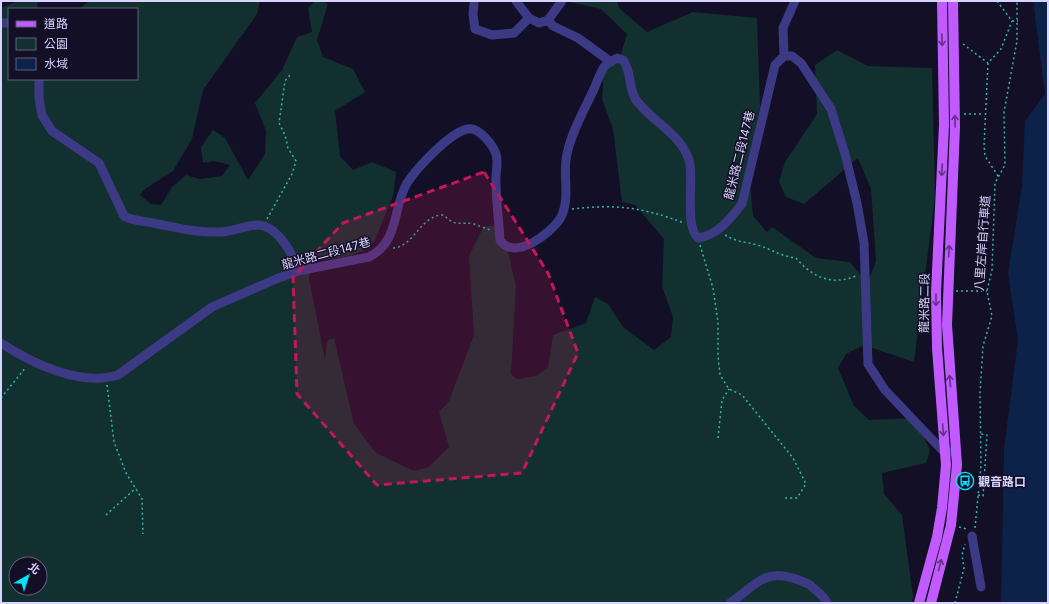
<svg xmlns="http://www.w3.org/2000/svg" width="1049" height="604" font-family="Inter,'Noto Sans TC',sans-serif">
<rect width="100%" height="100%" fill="#130f26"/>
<path fill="#12302f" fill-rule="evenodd" d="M17,1H38L37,9H9V79H137V9H79L89,1H260L257,14L203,90L192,139L173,171L145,189L140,195L151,204L161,205L172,187L186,175L200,179L222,176L230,165L214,161L203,163L201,147L213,130L225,138L248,180L265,154L266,131L255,103L282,70L297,37L312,32L308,8L315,1H323L328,4L317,40L323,57L353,69L365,92L335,111L340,156L353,170L372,162L396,172L393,196L374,242C359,258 335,258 314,261L309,278L325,360L327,341L334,338L354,424L376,453L414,471L429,467L449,447L439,412L449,401L474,335L469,256L484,226H496L506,244L516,286L511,374L517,379L536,376L548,368L553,335L586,323L595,297L608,304L623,327L654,350L671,337L673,317L662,286L664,239L635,205L622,202L613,129L602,99L604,70L620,57L627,34L601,9L566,1H617L619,8L647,32L693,12L757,18L760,106L748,162L753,216L767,232L772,227L816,258L850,262L863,278L870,277L876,261L871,189L858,158L804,204L786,197L779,182L785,162L817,114L815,65L837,50L868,66L932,68L935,197L914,362L864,345L846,354L838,368L854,406L869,420L916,418L930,451L926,463L882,473L884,494L902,515L913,596L912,603H1V8ZM16,564H40V588H16Z"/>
<path fill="#0c2248" d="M1033,1H1048V603H1001L1004,449L1018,340L1008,274L1022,185L1025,121L1045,94Z"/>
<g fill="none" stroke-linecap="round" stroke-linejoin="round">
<path stroke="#2fb8b0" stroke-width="1.5" stroke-dasharray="2 3" stroke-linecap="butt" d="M997,1L1012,21H1018
M963,44L988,63
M964,114H984
M998,176L985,156L984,146L988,63L1001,49L1012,21
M572,209C616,204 642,207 684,223
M267,219L292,174L296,161L288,148L285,135L279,123L285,81L290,75
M725,235C739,243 743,241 757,245C772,249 779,256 796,258C812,277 831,286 856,276
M700,245L713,288L718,322V356L720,375L729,389L742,395L793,458L806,484L797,498H784
M393,248C414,247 421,214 444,215C455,228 461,221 474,224C479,226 485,228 490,230
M956,291H987
M107,385L114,442L126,473L142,499L143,534
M1,398L26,367
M718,438L722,400L729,389
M978,495L983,496L987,435L981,434
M106,515L136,488
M959,527L967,529
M975,528L981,466L980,393L983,346L992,316L987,291L992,270L995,183L1005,165L1004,112L1017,41V1
M955,603L964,568L962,555L965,544"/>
<path stroke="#3d3a85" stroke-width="9" d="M516,1L529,18L539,23L548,20
M562,1L548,20L553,26L578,38L611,62
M474,3L473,14L475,29L492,35L514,33L529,18
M1,23H9
M784,56L783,28L795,1
M39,79V99L42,115L52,131L99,163L124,216C133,221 143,221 153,223C175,227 197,233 220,232C234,232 251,222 264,226C281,232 294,256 298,271
M1,343C31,363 81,387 118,375L212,307L276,279L298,271L369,257C400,241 392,209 407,183C417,168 450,132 468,129C479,127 493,145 496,154C499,163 495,173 496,182C496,201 499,221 500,240C514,262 552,233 561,217C571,197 562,174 567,154C571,133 585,108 594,89C597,82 600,73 604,67C607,63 612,61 617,58L623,60C632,72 628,88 636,100C652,122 684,135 690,164C693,182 685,228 698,238C717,236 731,218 742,204L775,65L784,56H792L801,63L831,109L845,154L857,203L864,243L868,364L885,390L944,452H950
M972,536L981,587
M730,603C752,589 763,568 793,578C798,580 805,582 810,585C816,591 824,595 827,603"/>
<path stroke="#c25bff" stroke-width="10" d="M919,603L937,537L942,508L946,465L937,348L936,292L944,125L942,1
M931,603L951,525L957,465L947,325L955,127L953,1"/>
</g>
<defs><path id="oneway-shaft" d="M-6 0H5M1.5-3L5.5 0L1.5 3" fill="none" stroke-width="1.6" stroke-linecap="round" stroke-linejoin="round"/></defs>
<g stroke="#623188">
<use href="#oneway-shaft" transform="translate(942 40) rotate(89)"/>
<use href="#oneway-shaft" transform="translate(955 121) rotate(-91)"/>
<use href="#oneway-shaft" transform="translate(942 170) rotate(93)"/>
<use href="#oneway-shaft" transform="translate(949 251) rotate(-87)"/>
<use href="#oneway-shaft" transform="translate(936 300) rotate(90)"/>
<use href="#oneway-shaft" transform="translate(950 381) rotate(-95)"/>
<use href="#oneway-shaft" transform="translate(943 430) rotate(86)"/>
<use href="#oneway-shaft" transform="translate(940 565) rotate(-75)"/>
</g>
<path fill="#c2185b" fill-opacity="0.2" stroke="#c2185b" stroke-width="3" stroke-dasharray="8 5" stroke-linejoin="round" d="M484,172L548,273L578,353L522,473L377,485L297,394L293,277L343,223Z"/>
<defs>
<symbol id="bus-ring" viewBox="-11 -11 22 22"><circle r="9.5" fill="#130f26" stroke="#00e5ff" stroke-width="1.5"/><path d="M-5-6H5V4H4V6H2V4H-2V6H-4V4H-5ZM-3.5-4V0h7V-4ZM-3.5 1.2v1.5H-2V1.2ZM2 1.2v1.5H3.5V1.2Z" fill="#00e5ff"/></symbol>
</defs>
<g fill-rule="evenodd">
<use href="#bus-ring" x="955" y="471" width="20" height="20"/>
</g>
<g text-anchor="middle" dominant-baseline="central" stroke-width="3" stroke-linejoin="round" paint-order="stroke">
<g font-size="12" fill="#d9d4ff" stroke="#130f26">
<text transform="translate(739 155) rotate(-76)">龍米路二段147巷</text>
<text transform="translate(982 243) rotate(-86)">八里左岸自行車道</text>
<text transform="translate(326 253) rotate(-15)">龍米路二段147巷</text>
<text transform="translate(924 303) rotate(-89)">龍米路二段</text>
</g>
<g font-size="12" font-weight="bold" fill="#d9d4ff" stroke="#130f26" text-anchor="start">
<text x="978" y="481">觀音路口</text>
</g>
</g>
<rect width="1049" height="604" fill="none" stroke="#d9d4ff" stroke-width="4"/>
<rect x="8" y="8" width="130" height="72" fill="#130f26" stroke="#625e7d"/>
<rect x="16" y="21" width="20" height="6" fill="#c25bff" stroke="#625e7d"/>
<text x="44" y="28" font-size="12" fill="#d9d4ff">道路</text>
<rect x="16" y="38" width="20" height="12" fill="#12302f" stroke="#625e7d"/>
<text x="44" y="48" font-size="12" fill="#d9d4ff">公園</text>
<rect x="16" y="58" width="20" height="12" fill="#0c2248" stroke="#625e7d"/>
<text x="44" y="68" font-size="12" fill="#d9d4ff">水域</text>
<g transform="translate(28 576) rotate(39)"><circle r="19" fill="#130f26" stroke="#625e7d"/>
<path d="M0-3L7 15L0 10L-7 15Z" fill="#00e5ff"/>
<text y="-6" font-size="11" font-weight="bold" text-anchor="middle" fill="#d9d4ff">北</text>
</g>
</svg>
